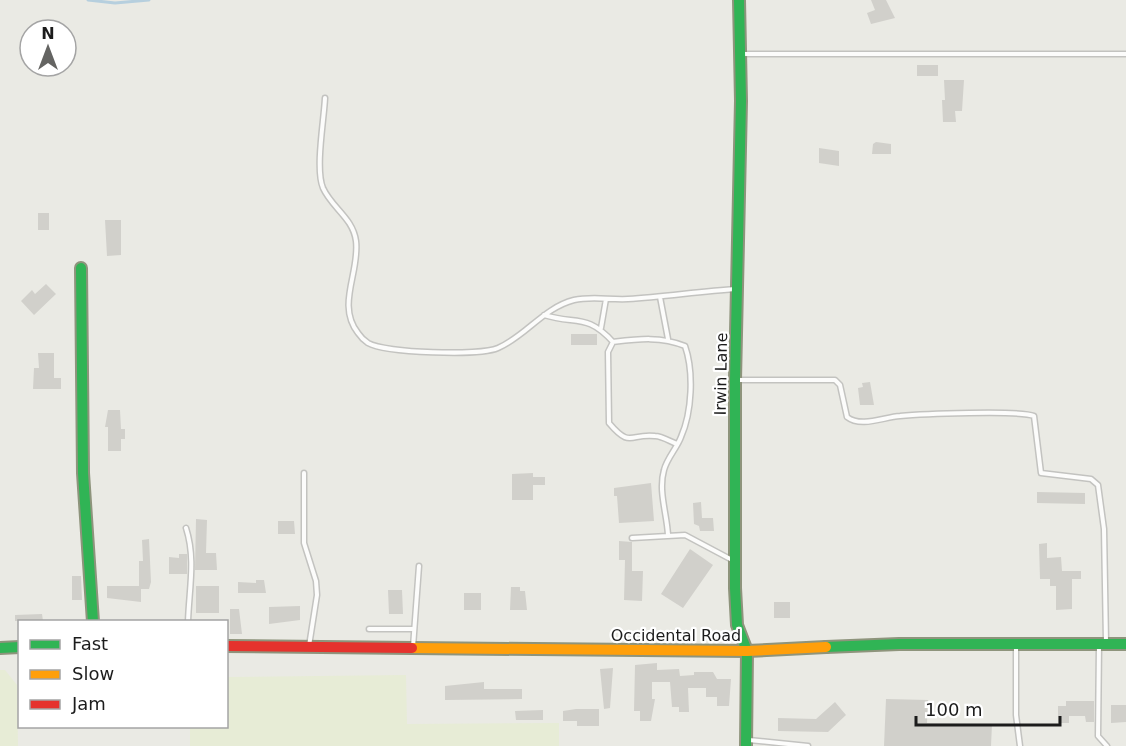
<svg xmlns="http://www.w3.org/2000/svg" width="1126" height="746" font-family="'DejaVu Sans',sans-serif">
<rect width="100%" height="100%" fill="#eaeae4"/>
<path fill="#e7ecd6" d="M0,670H5L17,685L18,746H0Z
M406,675L407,724L559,723V746H190V727L226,726L227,677Z"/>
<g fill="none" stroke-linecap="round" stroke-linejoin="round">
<path stroke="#b6cfde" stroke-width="3" d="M88,0L115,3L149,0"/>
</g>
<path fill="#d1d0cb" d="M871,0H886L895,18L871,24L867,13L875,10Z
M917,65H938V76H917Z
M944,80H964L962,111H955L956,122H943L942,100H945Z
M876,142L891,144V154H872L873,144Z
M819,148L839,151V166L819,163Z
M38,213H49V230H38Z
M105,220H121V255L107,256Z
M46,284L56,294L34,315L21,301L32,290L35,294Z
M571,334H597V345H571Z
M38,353H54V378H61V389H33L34,368H39Z
M870,382L874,405H860L858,388L863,387L862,383Z
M108,410H120L121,429H125V439H121V451H108V427H105Z
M533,473V477H545V485H533V500H512V474Z
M651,483L654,521L619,523L617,496H614V488Z
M1037,492L1085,493V504L1037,503Z
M701,502L702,518H713L714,531H700L699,526L694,524L693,503Z
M196,519L207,520L206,553H216L217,570H195Z
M278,521H294L295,534H278Z
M149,539L151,582L149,589H141V602L107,598V586H139V561H143L142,540Z
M619,541L632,542V571H643L642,601L624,600L625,560H619Z
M1047,543V558L1061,557L1062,571H1081V579H1072V609L1056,610V586H1050V579H1040L1039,544Z
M690,549L713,565L683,608L661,594Z
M179,554H187V574H169V557L179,558Z
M72,576H81L82,600H72Z
M256,580H264L266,593H238V582L256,583Z
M196,586H219V613H196Z
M511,587H520V591H525L527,610H510Z
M388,590H402L403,614H389Z
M464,593H481V610H464Z
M774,602H790V618H774Z
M300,606V620L269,624V607Z
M230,609H239L242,634H230Z
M42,614L43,621H15V615Z
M657,663V670L679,669L680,676L694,675V672H713L717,679H731L729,706H717V697H706V688H688L689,712H679V707H672L670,682H652V699H655L651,721H640V711H634L635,665Z
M613,668L610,708L604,709L600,669Z
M484,682V689H522V699L445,700V686Z
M886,699L928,700L927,723L992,724L991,746H884Z
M1066,701H1094V722H1086L1085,716H1069V723H1058V706H1066Z
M835,702L846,715L828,732L778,731V718L816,719Z
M1111,705H1126V722L1111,723Z
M576,709H599V726H577V721H563V711Z
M543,710V720H516L515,711Z"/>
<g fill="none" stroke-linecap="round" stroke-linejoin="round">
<defs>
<path id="lane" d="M741,54H1126
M325,98C324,120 315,169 323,188C332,208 353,218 356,241C360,272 336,305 358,333C360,336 365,341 368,343C385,353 480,356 498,348C526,336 543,308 574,300C592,296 610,300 628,299C665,297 700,291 737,289
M660,297L668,339
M544,315C576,325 587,313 613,342
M601,328L606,299
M736,380H835L840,385L847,417C861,428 884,417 900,416C920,414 1020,410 1034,416L1041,473L1091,479L1098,485L1104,529L1106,642
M304,473V543L316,581L317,595L309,646
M186,528C196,559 189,589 188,622
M668,535C667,514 658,491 664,470C667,458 677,448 681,437C692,412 694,372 685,346C661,336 638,339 613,342L608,352L609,423C631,449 630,433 655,436C662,436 671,442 677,444
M632,538L685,535L734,561
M369,629H414
M1016,645V715L1020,746
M1099,645L1098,736L1107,746
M413,647L419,566
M749,740L808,746"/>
<path id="fast" d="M739,0L741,101L735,380V588L737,625L747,651L746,746
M81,268L83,473L93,622
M826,647L899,644H1126
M0,648L20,647"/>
<path id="slow" d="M412,648L747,651L826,647"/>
<path id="jam" d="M226,646L412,648"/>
</defs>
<use href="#lane" stroke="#c3c3c0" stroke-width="7"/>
<use href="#fast" stroke="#8e947c" stroke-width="14"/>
<use href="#slow" stroke="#8e947c" stroke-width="14"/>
<use href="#jam" stroke="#8e947c" stroke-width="14"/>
<use href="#lane" stroke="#fcfcfb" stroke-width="4"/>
<use href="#fast" stroke="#30b455" stroke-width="10"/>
<use href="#slow" stroke="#ff9f0a" stroke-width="10"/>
<use href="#jam" stroke="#e5322d" stroke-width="10"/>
</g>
<g text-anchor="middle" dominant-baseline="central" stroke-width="4.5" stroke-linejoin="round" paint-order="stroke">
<g font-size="16" fill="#1c1c1c" stroke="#fff">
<text transform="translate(721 374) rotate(-89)">Irwin Lane</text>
<text x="676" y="635">Occidental Road</text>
</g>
</g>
<rect x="18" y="620" width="210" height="108" fill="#ffffff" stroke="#a4a4a4" stroke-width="1.5"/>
<rect x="30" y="640" width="30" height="9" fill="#30b455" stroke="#a4a4a4" stroke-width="1.5"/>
<text x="72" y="650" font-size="18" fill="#1c1c1c">Fast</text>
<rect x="30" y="670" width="30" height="9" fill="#ff9f0a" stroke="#a4a4a4" stroke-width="1.5"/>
<text x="72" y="680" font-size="18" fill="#1c1c1c">Slow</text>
<rect x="30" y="700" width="30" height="9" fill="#e5322d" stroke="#a4a4a4" stroke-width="1.5"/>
<text x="72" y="710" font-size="18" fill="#1c1c1c">Jam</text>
<g transform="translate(48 48)"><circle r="28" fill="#ffffff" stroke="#a4a4a4" stroke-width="1.5"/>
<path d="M0-4.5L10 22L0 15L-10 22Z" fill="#646462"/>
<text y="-9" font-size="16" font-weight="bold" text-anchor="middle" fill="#1c1c1c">N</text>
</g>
<path d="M916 716v9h144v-9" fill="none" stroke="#1c1c1c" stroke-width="3"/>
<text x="925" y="716" font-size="18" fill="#1c1c1c" stroke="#ffffff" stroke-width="4.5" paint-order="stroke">100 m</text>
</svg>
